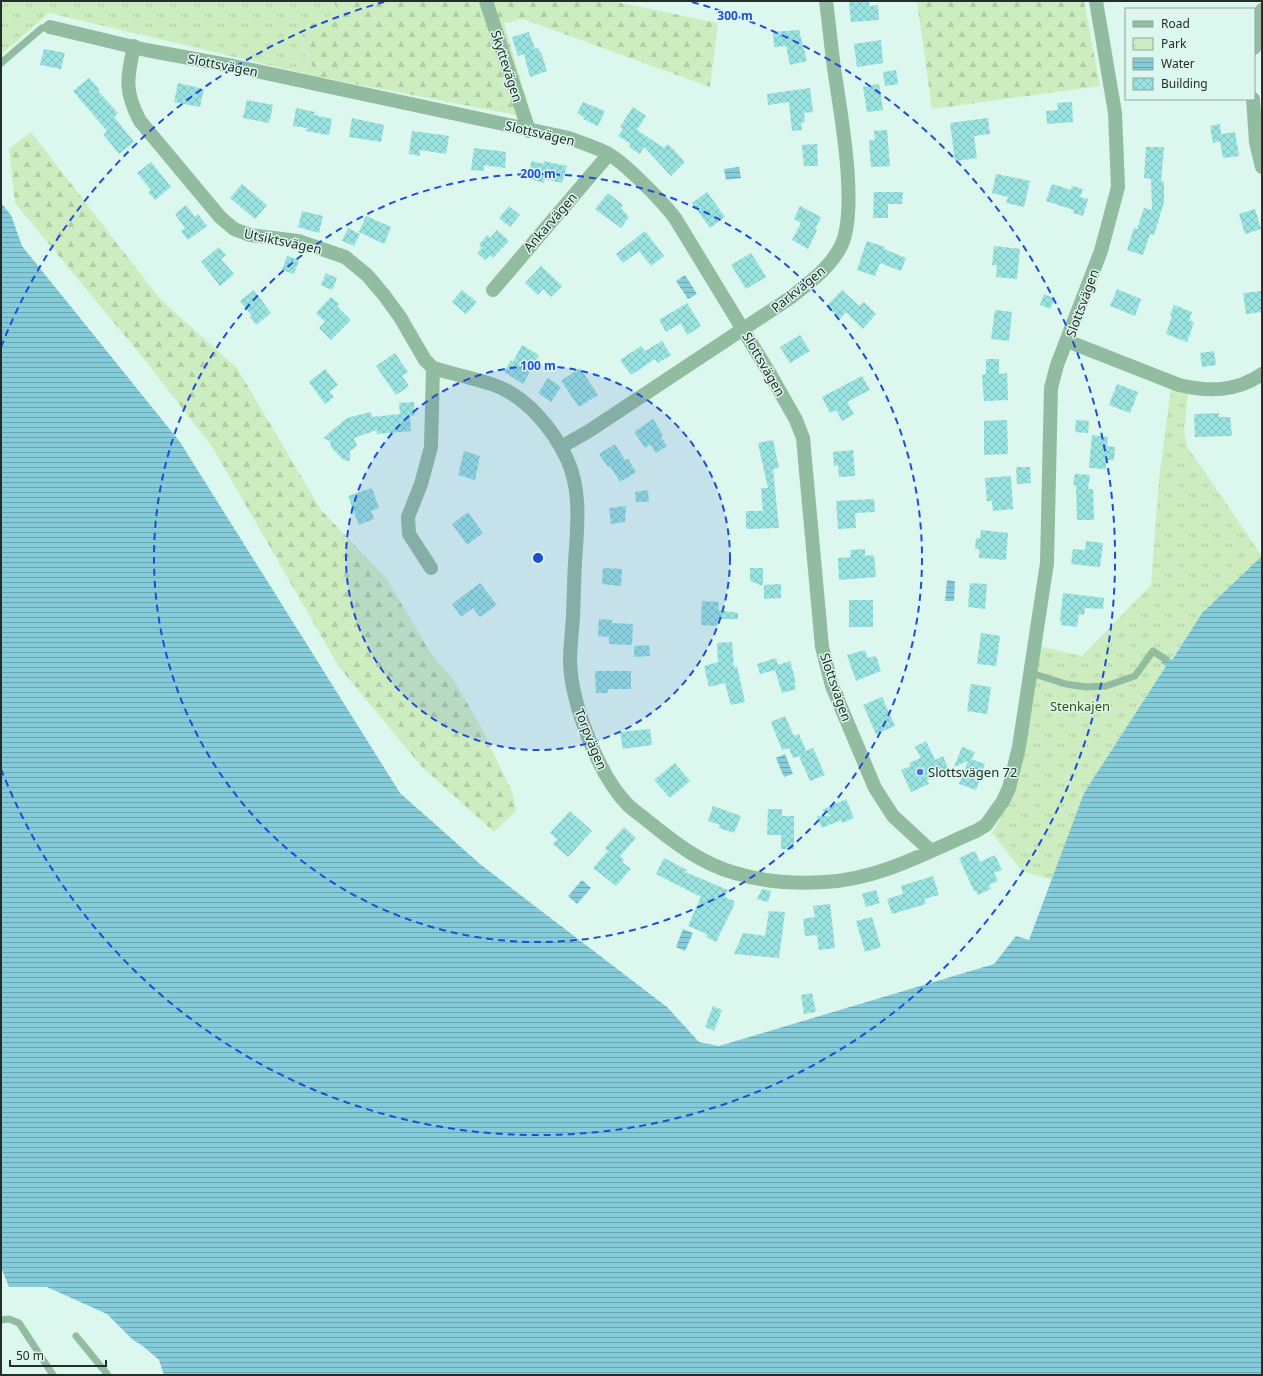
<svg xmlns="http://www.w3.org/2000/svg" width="1263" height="1376" font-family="'Noto Sans',sans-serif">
<defs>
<pattern id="forest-firs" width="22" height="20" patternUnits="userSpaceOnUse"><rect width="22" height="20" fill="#cdedc0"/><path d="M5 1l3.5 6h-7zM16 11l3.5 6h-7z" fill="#b0cca5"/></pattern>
<pattern id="park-tufts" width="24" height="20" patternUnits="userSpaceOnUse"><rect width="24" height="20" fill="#cdedc0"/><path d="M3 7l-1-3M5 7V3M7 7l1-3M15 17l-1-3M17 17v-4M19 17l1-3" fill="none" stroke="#b0cca5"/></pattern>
<pattern id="water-rules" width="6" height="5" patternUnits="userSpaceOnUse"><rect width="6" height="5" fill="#85ccda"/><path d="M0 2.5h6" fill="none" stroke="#6ca6b1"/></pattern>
<pattern id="building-cross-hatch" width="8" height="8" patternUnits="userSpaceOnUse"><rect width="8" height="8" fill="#98e2e0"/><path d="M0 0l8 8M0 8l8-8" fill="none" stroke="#83c2c0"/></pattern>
</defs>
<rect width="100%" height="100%" fill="#dcf7ee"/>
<path fill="url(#forest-firs)" d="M334,1H612L718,23L710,87L523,19L504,23L532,118L319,77C311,63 292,41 309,26C316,20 328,16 337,12Z
M917,1H1084L1100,86L932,109Z
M31,132L160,299L237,368L321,510L386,578L433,657L453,679L481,727L513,794L516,811L494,832L422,767L339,667L213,448L149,365L15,203L9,149Z"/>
<path fill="url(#park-tufts)" d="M1,1H334L337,12C328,16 316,20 309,26C291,41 311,63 319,77L49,13L1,55Z
M1171,388L1188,394L1184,431L1187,446L1262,556L1202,613L1171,660L1167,656L1162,663L1166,666L1084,793L1052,880L1022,871L992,833L1006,807L1039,646L1082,656L1151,585L1159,479Z"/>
<path fill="url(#water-rules)" d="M739,167L741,178L726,180L724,169Z
M1,203L11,215L22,246L180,442L400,793L480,864L667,1007L699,1042L719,1046L994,964L1016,936L1029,940L1084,793L1166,666L1161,663L1167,656L1172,660L1202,613L1262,556V1375H164L159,1360L143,1346L133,1340L107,1314L47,1287H9L1,1267Z
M685,275L697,294L688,299L676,281Z
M947,580L955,581L954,601H945Z
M785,754L793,774L784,777L776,758Z
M582,880L591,888L577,904L568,896Z
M683,929L693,933L685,951L676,947Z"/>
<path fill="url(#building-cross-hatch)" d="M849,1H869V6L878,5L879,20L851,22Z
M799,30L807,61L790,65L786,46L774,47L773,32Z
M529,32L535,49L538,48L540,53L541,52L547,71L530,77L524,54L518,56L512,37Z
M881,40L883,63L857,67L854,44Z
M44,49L65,53L61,69L40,65Z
M896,70L898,84L885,86L883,72Z
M89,78L100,90L98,91L118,113L114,117L134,142L119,154L103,134L107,131L73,91Z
M178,83L204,89L200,107L174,102Z
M879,84L883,110L867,112L863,87Z
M810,88L813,112L804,113L805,122L801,123L802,130L792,131L789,102L768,105L767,94Z
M247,100L273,105L269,123L243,118Z
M583,102L605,111L598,126L583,119L584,117L577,113Z
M1072,102L1073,122L1047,124L1046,111L1058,110L1057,103Z
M633,107L646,116L637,130L664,148L668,144L685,162L671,176L644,147L640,154L629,147L631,144L618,136L623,129L620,127Z
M296,108L315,112L314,115L332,119L329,135L306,131L307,128L293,126Z
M352,118L384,125L381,142L349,137Z
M988,118L990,134L974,136L977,158L955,161L950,123Z
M1220,124L1221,134L1235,132L1239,156L1223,158L1220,141L1213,143L1210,126Z
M887,130L890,166L871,167L869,140H875L874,131Z
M412,131L449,136L446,154L420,150V156L409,154Z
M817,144L818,166H804L802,145Z
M1146,147H1164L1161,182L1164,181V202L1154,235L1150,234L1143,255L1127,250L1134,228L1137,229L1144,208L1152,210L1151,179L1144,178Z
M474,148L506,152L505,168L484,165V171L471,170Z
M532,161L543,164L544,161L567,166L562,183L545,179L544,183L527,178Z
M151,162L171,187L155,200L148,192L151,190L137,173Z
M996,174L1030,181L1024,207L1006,203L1008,197L992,193Z
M242,184L267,205L255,219L230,198Z
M1052,184L1071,190L1072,186L1083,189L1080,197L1088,199L1083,216L1073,213L1074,210L1046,201Z
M707,192L725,217L710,228L692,203Z
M874,192H903L902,204H888V218H873Z
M608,193L623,205L621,208L629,217L621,228L595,209Z
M186,205L195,217L198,214L207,226L188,240L181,231L185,228L175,214Z
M509,206L520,215L510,227L499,218Z
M800,206L821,217L815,229L817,230L808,249L792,240L801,223L794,219Z
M1255,209L1261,229L1245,234L1239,214Z
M302,211L323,216L319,233L298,227Z
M366,216L391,227L384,244L359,232Z
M348,228L360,234L354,246L342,241Z
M497,230L509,241L493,258L490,255L485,260L477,253L482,248L479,245L487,235L490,238Z
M645,231L664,256L651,266L639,251L623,263L616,254Z
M867,241L885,247L884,249L906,258L901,271L880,263L875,276L857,270Z
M994,246L1020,249L1017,279L996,277L997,265H992Z
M219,247L226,255L221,259L234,274L220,286L201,262Z
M751,253L766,277L746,289L731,265Z
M287,256L299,260L294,274L282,270Z
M541,266L562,286L551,297L543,289L538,295L525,283Z
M326,273L337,278L332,290L321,285Z
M1117,289L1141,299L1135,316L1110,306Z
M254,290L271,313L256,325L250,317L252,316L240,301Z
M462,290L477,302L466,314L452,302Z
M842,290L859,306L864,302L876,314L863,329L846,312L840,319L827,306Z
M1262,291V312L1246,314L1243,293Z
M1044,294L1055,299L1050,309L1040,305Z
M331,297L339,304L337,306L351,320L331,340L319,328L325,322L316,313Z
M687,303L701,326L687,335L681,323L666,332L659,320Z
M1174,305L1192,312L1189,320L1194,322L1187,342L1166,334L1172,316L1170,315Z
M995,310L1012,312L1009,341L991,339Z
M800,335L810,351L790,363L780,347Z
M662,341L671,355L658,363L655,359L631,375L620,360L641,346L645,351Z
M522,345L539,355L523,384L504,372L511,360L513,362Z
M1214,351L1216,365L1202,367L1200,353Z
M395,353L408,372L402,376L409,386L396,395L376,366Z
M986,359H999V374L1007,373L1008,400L984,401L982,375L986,374Z
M580,368L598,395L579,407L561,381Z
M325,369L338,385L329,392L334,397L325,404L309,382Z
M862,376L870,390L847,402L854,414L842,421L836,410L830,413L822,397Z
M548,378L561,387L551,402L538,393Z
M1117,384L1138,392L1130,413L1109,405Z
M414,402L415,415L410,416L411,431L377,434V430L354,438L357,446L350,451V461L343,460L331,447L330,441L323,438L347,418L370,412L373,417L400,414L399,403Z
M1219,413V417H1230L1232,436L1195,437L1194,414Z
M653,419L663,435L661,437L667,446L656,453L650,444L645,448L634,432Z
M1007,420L1008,454L984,455V421Z
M1076,420L1089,421L1088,433L1075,432Z
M1092,435L1108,437L1107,446L1115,447L1114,460H1106V469L1089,468Z
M773,440L779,468L773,469L779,528L746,529V511H763L761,488H768L758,443Z
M615,444L625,460L628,459L636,472L620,482L610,466L608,467L599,454Z
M853,450L855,476L839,477L838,465L834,466L833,452Z
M464,451L480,456L475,480L458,475Z
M1016,467H1030L1031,483L1017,484Z
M1075,474L1090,475L1088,489H1093L1094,520H1077L1076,485H1073Z
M1011,476L1013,509L993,511L992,501H987L985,478Z
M372,488L379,508L371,511L374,519L359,525L348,496Z
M648,490L649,502H636L635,492Z
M874,499L875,512L855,513L856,528L838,529L836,501Z
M626,506L625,522L611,524L609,508Z
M468,512L483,533L467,545L452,524Z
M981,530L1008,533L1006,560L979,558V549H975L976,538L980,539Z
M1086,541L1103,543L1100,567L1071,564L1073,549L1085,550Z
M865,549V556L874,555L876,577L839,580L838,558L851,557L850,550Z
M603,568L622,569L621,586L602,584Z
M750,568H763V586L750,581Z
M480,583L497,605L480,617L473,608L461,617L452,604Z
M970,583L987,584L985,609L968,607Z
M781,584V598L764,599V585Z
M1063,593L1104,598L1103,609L1085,608L1084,615L1079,614L1077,627L1061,625L1062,621H1060Z
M849,600H873V627H849Z
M702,601L719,602L718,610L738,613V619H718L717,626L701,625Z
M599,619L612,620V623L633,624L632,645L609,644V637L598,636Z
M981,633L1000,636L996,666L977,664Z
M732,642L734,667L737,666L745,702L731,705L725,683L709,687L704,666L718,662L717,643Z
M649,645L650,656L634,657V646Z
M865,650L868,658L876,656L881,671L856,681L847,655Z
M776,658L778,665L790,661L796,682L794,683L796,689L782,693L775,670L760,674L757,664Z
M595,671H631V689H608V693H596Z
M971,684L991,687L987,714L967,711Z
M882,697L895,726L876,734L863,705Z
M785,716L794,736L799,734L806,751L813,748L825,775L810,781L799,756L793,758L789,748L782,750L771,722Z
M650,729L652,745L623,749L620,732Z
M926,741L935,760L943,756L949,770L927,780L929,784L911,792L901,770L911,766L909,763L921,758L915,747Z
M962,747L975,752L971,759L985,764L976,790L959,784L968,761L954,767Z
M675,763L690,781L670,798L654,780Z
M846,799L854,818L842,823L841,820L822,828L817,816H832L822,810Z
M713,806L741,816L734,833L719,828L720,825L708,821Z
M768,809H782V816H794V849H781V835H767Z
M570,811L592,831L568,857L553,844L557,839L550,833Z
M624,827L636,838L620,856L624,860L622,862L631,869L616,886L593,868L608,851L605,848Z
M975,851L980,862L995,855L1002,870L994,873L998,881L989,885L991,889L978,895L976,891H974L959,858Z
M664,858L687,870L685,872L728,890L725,897L734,901V905L716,942L706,937L707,934L688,926L701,897L656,874Z
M933,876L939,895L924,899L926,904L892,914L887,899L903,894L901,886Z
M762,889L771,891L768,902L757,899Z
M876,890L880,903L866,907L862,894Z
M830,904L835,948L819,950L817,935L805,936L803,919L815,917L813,906Z
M769,911L785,912L779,958L734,954L743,933L765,936Z
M872,917L881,947L865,952L856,921Z
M812,993L816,1012L804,1014L801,995Z
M713,1006L722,1010L714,1031L705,1027Z"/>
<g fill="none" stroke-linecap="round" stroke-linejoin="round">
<path stroke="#92bca0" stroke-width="7" d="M1,63L42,28L50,27
M1031,673L1066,684L1086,687L1106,686L1135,676L1153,651L1165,659
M1,1320L9,1319L19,1323L53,1375
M76,1336L108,1375"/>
<path stroke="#92bca0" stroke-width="14" d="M486,1L529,131
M50,27L146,50L233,66L569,138C582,143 595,147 607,153C625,163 662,201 675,218L770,374L796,420L803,438L822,647L832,686L875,788L893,816L931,851
M134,46C127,78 124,91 140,121L220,217L234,229L250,235L298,241L345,257L367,275L384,295L400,317L425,360L433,368L431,447L421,484L408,517L409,534L431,568
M1254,48L1262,10
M1253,99L1256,142L1262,167
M493,290L609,154
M1067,341L1179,385C1209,392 1236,392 1262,374
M433,368C453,374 474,378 494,385C526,396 553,429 567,459C580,487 578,518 576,548C574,571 574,594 573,617C572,632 570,647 570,663C572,704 598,775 628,805C634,811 642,816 649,822C675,843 702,864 735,873C764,882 795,884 825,882C880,879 927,852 976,831L986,825L1003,801L1009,788L1019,747L1047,563L1051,388L1057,365L1101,251L1118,187L1115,113L1096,1
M561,447L589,431L790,298C809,283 830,268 841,246C859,209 840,110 834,68C831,46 829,23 826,1"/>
</g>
<circle cx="538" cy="558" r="192" fill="#1d4ed8" fill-opacity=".12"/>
<g fill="none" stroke="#1d4ed8" stroke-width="2" stroke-dasharray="7 5">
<circle cx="538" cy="558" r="192"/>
<circle cx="538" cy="558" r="384"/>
<path d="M1 347A577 577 0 0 1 384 2M692 2A577 577 0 1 1 1 769"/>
</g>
<circle fill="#4f6fe3" stroke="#dcf7ee" stroke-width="1.5" cx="920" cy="772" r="4"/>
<g text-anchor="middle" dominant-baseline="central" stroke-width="3" stroke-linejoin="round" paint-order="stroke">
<g font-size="13" fill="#232d2a" stroke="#dcf7ee">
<text transform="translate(223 65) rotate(11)">Slottsvägen</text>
<text transform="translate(507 66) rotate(72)">Skyttevägen</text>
<text transform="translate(540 133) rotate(13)">Slottsvägen</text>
<text transform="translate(550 222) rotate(-49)">Ankarvägen</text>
<text transform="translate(283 241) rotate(12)">Utsiktsvägen</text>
<text transform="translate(798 289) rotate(-39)">Parkvägen</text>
<text transform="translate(1082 303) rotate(-70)">Slottsvägen</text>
<text transform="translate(764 364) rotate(60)">Slottsvägen</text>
<text transform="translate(836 687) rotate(71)">Slottsvägen</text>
<text transform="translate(591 739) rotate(68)">Torpvägen</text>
</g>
<g font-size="13" fill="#2c5515" stroke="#dcf7ee">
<text x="1080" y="706">Stenkajen</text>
</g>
<g font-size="13" fill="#232d2a" stroke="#dcf7ee" text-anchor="start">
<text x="928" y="772">Slottsvägen 72</text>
</g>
</g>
<circle cx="538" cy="558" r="6" fill="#1d4ed8" stroke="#dcf7ee" stroke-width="2"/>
<g font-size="12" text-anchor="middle" font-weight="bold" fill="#1d4ed8" stroke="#dcf7ee" stroke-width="3" stroke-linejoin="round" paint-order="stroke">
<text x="735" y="20">300 m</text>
<text x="538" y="178">200 m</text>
<text x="538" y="370">100 m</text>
</g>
<rect width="1263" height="1376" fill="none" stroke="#232d2a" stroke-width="4"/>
<rect x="1125" y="8" width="130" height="92" fill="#dcf7ee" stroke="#92a6a0"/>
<rect x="1133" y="21" width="20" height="6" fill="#92bca0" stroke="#92a6a0"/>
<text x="1161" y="28" font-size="12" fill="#232d2a">Road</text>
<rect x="1133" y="38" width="20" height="12" fill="url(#park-tufts)" stroke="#92a6a0"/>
<text x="1161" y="48" font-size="12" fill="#232d2a">Park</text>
<rect x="1133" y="58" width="20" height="12" fill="url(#water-rules)" stroke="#92a6a0"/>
<text x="1161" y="68" font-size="12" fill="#232d2a">Water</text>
<rect x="1133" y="78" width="20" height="12" fill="url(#building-cross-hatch)" stroke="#92a6a0"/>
<text x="1161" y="88" font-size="12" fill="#232d2a">Building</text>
<path d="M10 1360v6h96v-6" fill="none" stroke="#232d2a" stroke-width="2"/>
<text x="16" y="1360" font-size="12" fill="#232d2a" stroke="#dcf7ee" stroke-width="3" paint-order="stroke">50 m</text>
</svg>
